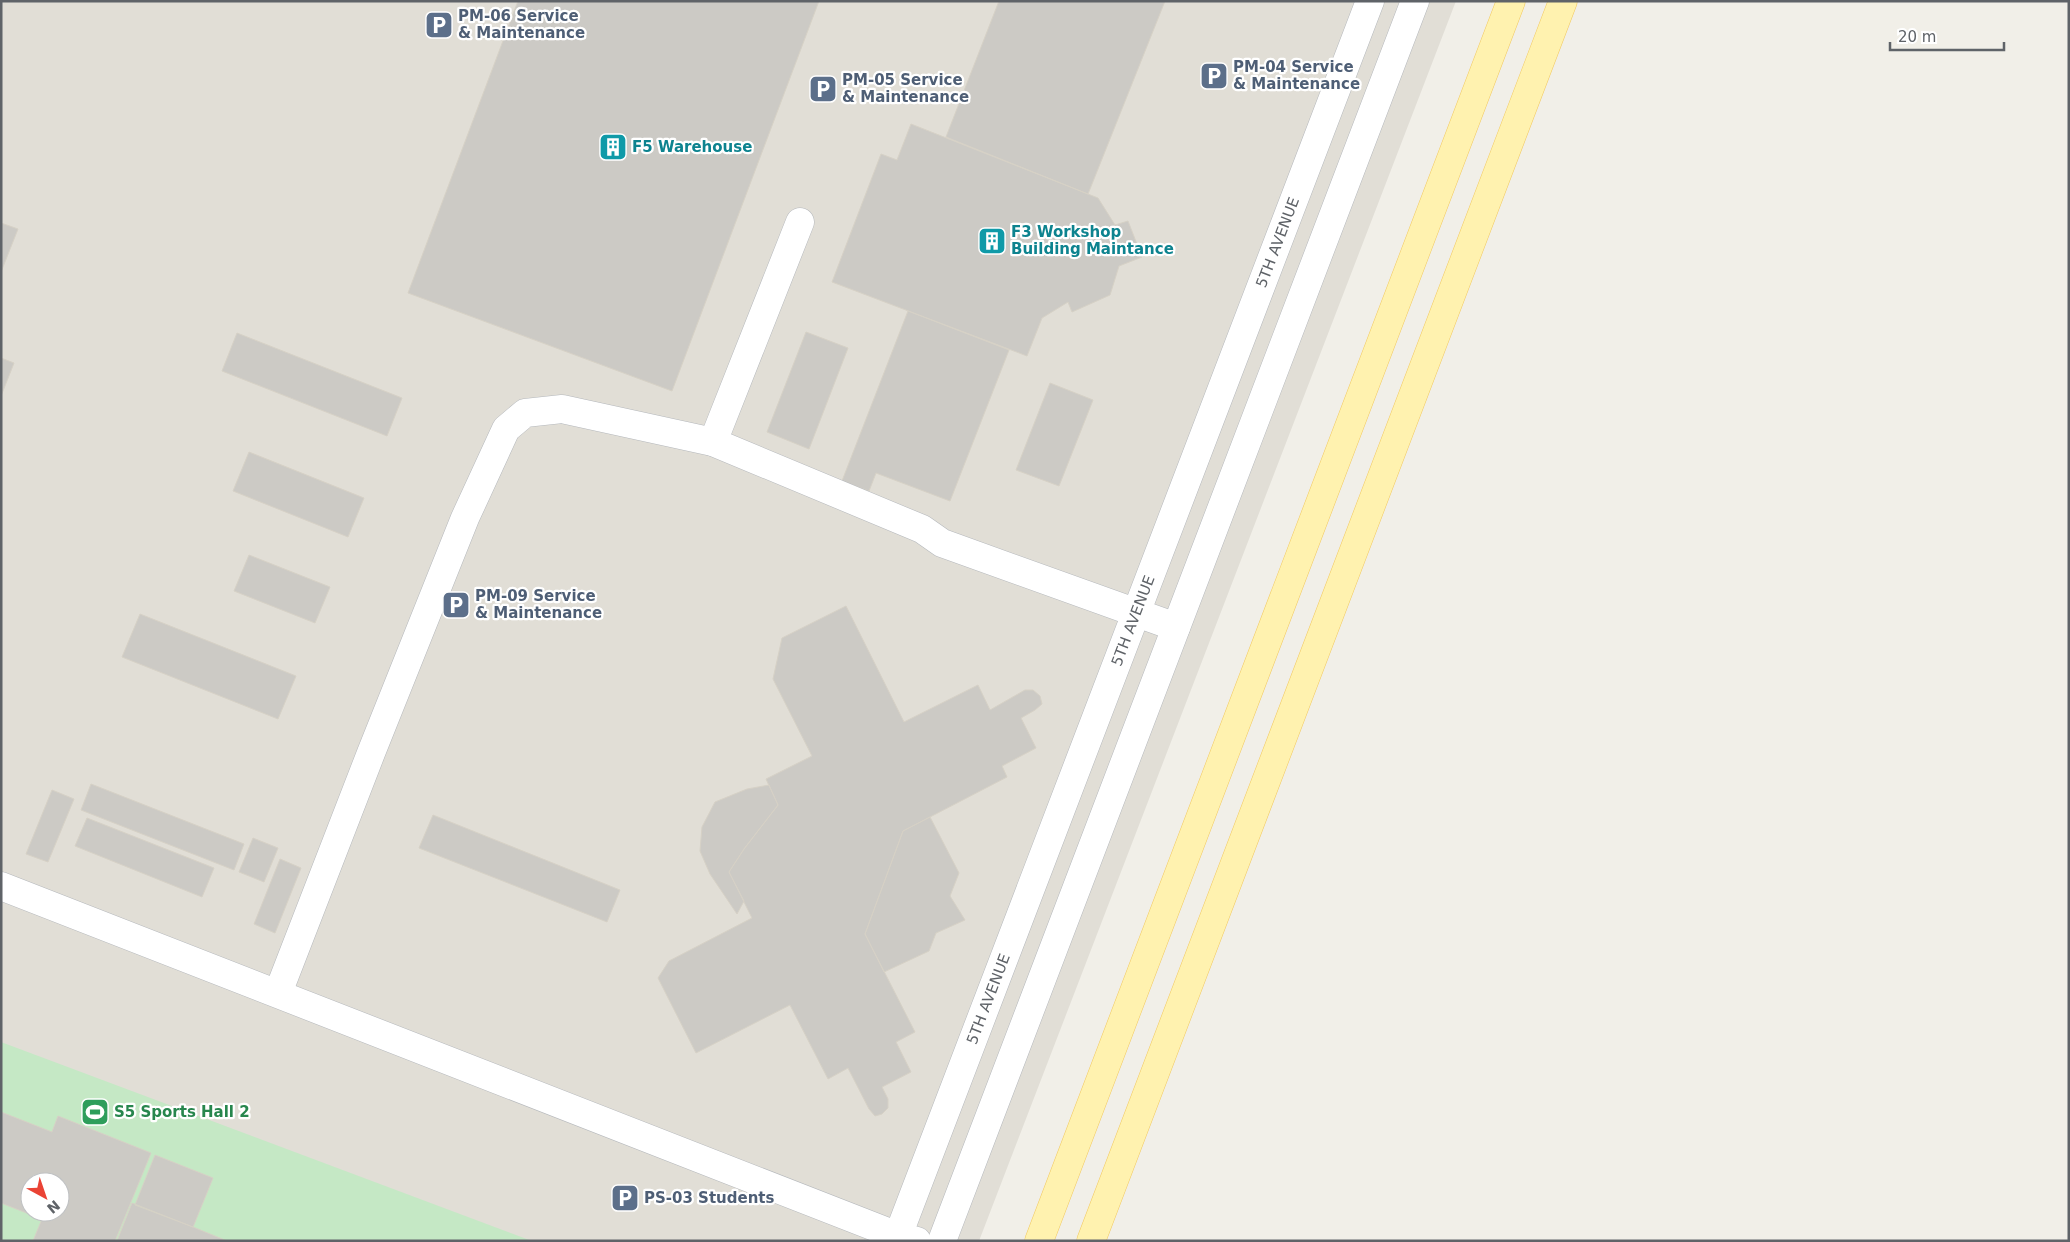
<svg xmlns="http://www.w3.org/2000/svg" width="2070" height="1242" font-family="'DejaVu Sans',sans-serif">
<rect width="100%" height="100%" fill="#f1efe8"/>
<path fill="#e1ded6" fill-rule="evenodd" d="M1,1H1456L979,1241H1ZM30,1182H60V1212H30Z"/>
<path fill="#c5e8c5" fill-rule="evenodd" d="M1,1042L532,1241H1ZM30,1182H60V1212H30Z"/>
<path fill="#cccac5" stroke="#d6d1c6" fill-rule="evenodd" d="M518,1H819L672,391L408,293Z
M999,1H1165L1088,194L946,137Z
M911,124L1098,198L1115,225L1128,221L1142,257L1119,266L1110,295L1072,312L1068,302L1042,318L1027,356L832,282L881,154L897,160Z
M1,223L18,229L1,272Z
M908,311L1009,350L950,501L876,473L869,491L842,481Z
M806,332L848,348L809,449L767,432Z
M237,333L402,398L387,436L222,371Z
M1,358L14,363L1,396Z
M1050,383L1093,400L1059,486L1016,470Z
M249,452L364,498L348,537L233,491Z
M249,555L330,587L315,623L234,591Z
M846,606L904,722L978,685L990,710L1025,690H1033L1040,696L1042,704L1035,710L1021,718L1036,748L1002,766L1007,777L903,831L865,934L915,1032L896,1042L911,1072L882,1087L888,1099V1108L882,1114L875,1116L869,1109L848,1068L828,1079L790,1005L696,1053L658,978L669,961L752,918L729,872L744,849L778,805L766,779L812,756L773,679L782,638Z
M140,614L296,676L278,719L122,657Z
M91,784L244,844L234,870L81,810Z
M769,785L778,805L744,849L729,872L744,901L737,914L710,874L700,851L702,827L715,802L747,789Z
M52,790L74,799L48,862L26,854Z
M433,815L620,890L607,922L419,848Z
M930,817L959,873L950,896L965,920L936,933L929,951L884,972L865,934L903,831Z
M87,818L214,868L202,897L75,846Z
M253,838L278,848L264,882L239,872Z
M280,859L301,868L275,933L254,924Z
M1,1112L52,1132L58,1116L151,1153L115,1241H33L42,1219L1,1203ZM30,1182H60V1212H30Z
M155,1155L213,1178L193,1227L135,1205Z
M132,1203L193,1227L227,1241H117Z"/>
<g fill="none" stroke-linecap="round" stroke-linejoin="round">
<defs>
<g id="minor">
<path d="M713,442L800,222"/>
<path d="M1,886L898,1236L917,1241"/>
<path d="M278,993L371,753L465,518L506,429L525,413L562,409L713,442L922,529L942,543L1176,627"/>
<path id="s1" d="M896,1241L1370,1"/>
<path d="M942,1241L1415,1"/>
</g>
<path id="major" d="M1039,1241L1511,1
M1091,1241L1563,1"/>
</defs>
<use href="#minor" stroke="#b5b8bc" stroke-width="29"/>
<use href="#major" stroke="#f2c960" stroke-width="29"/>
<use href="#minor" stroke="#fff" stroke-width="28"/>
<use href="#major" stroke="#fff2af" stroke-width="28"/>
</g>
<defs>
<symbol id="parking-square" viewBox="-11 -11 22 22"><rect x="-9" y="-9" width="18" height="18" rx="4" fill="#5c6f8a" stroke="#fff"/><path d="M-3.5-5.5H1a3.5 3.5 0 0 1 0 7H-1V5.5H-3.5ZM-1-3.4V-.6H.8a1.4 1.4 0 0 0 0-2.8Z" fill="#fff"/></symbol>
<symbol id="building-square" viewBox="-11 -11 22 22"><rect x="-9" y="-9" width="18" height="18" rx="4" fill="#0f9aa8" stroke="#fff"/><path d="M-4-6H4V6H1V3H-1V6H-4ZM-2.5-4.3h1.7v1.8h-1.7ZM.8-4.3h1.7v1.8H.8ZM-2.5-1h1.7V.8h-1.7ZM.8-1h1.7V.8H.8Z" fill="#fff"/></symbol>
<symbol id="stadium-square" viewBox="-11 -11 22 22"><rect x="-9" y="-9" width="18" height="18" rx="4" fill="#2e9e5b" stroke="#fff"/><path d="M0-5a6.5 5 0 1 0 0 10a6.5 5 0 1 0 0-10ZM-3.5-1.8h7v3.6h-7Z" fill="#fff"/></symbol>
</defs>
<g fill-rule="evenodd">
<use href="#parking-square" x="423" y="9" width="32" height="32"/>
<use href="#parking-square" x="1198" y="60" width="32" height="32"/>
<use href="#parking-square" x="807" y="73" width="32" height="32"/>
<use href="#building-square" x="597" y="131" width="32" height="32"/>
<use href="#building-square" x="976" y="225" width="32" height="32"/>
<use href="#parking-square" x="440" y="589" width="32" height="32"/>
<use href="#stadium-square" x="79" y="1096" width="32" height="32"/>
<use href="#parking-square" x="609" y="1182" width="32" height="32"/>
</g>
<g text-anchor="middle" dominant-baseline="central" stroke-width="4.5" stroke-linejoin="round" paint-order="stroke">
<g font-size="15" font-weight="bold" fill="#4e5e75" stroke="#fff" text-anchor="start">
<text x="458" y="16">PM-06 Service<tspan x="458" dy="17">&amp; Maintenance</tspan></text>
<text x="1233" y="67">PM-04 Service<tspan x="1233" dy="17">&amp; Maintenance</tspan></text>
<text x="842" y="80">PM-05 Service<tspan x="842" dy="17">&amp; Maintenance</tspan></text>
<text x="475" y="596">PM-09 Service<tspan x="475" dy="17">&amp; Maintenance</tspan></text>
<text x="644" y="1198">PS-03 Students</text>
</g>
<g font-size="15" font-weight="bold" fill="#0d838f" stroke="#fff" text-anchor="start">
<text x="632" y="147">F5 Warehouse</text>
<text x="1011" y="232">F3 Workshop<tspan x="1011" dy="17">Building Maintance</tspan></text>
</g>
<g font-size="15" fill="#5f6368" stroke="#fff">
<text stroke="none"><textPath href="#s1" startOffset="1069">5TH AVENUE</textPath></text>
<text stroke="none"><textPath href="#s1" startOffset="664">5TH AVENUE</textPath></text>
<text stroke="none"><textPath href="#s1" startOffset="259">5TH AVENUE</textPath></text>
</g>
<g font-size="15" font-weight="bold" fill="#27864d" stroke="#fff" text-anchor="start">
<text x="114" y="1112">S5 Sports Hall 2</text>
</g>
</g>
<rect width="2070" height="1242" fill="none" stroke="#5f6368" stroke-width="5"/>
<g transform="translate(45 1197) rotate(140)"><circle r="24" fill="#ffffff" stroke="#bfc1c3"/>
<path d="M0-4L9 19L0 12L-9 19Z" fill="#ea4335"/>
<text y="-8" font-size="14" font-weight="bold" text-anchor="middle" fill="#5f6368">N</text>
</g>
<path d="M1890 42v8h114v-8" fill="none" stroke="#5f6368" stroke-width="2.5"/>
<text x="1898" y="42" font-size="15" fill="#5f6368" stroke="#ffffff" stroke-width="4" paint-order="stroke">20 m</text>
</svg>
